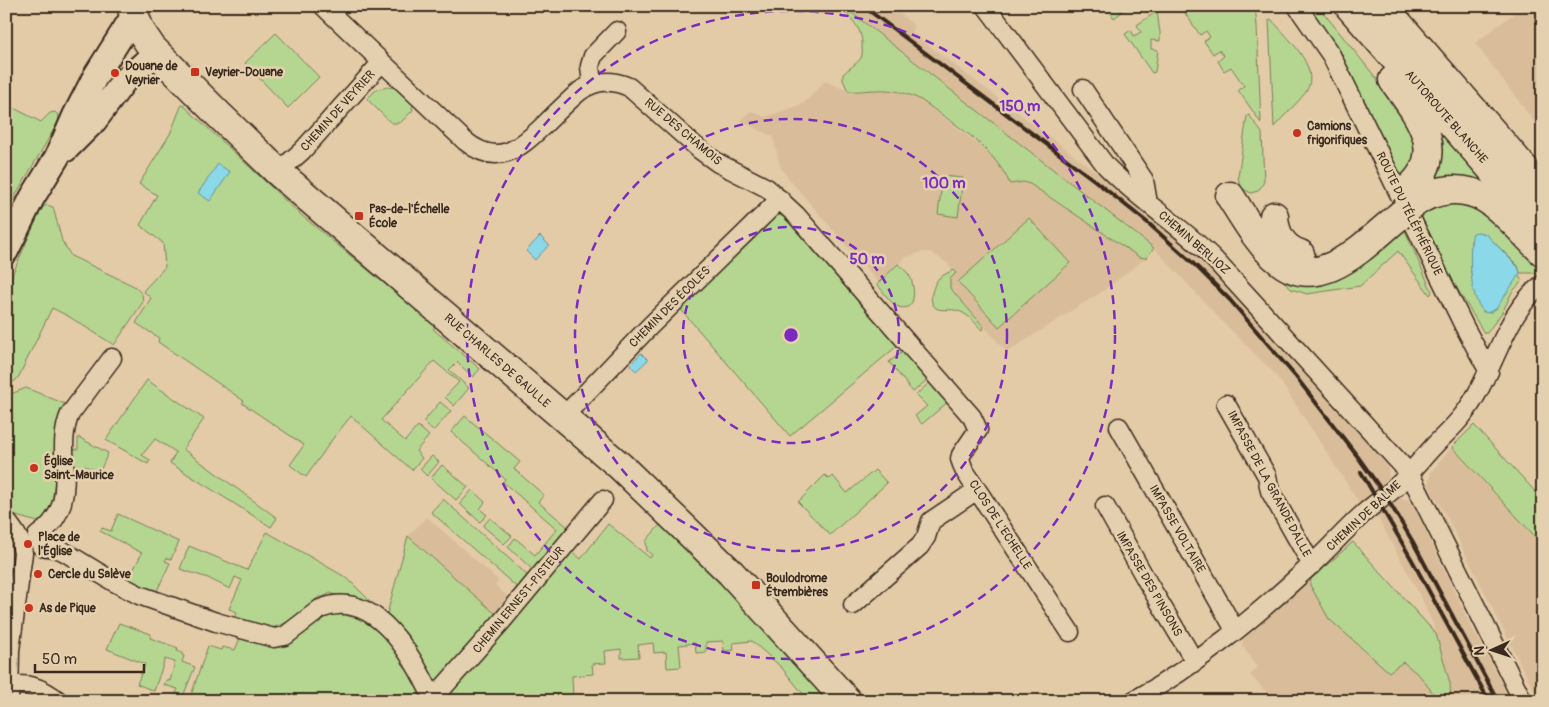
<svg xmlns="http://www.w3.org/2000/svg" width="1549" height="707" font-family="Pangolin,sans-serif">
<rect width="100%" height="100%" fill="#e3cba8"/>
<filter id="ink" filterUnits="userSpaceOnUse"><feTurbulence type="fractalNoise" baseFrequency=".02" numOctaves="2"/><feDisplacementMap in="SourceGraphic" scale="10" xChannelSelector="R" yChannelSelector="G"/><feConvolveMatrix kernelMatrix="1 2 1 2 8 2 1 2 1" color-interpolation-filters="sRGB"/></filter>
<g filter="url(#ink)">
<path fill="#d9bd9a" d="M843,6H892L914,26L911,32L1124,193L1192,249L1226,282L1290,352L1388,466L1389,481L1360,504L1283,385L1273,372L1223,322L1154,248Z
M1524,6H1543V133L1475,43Z
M825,81L848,91L857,92L884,90L908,94L921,100L991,154L1005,172L1010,184L1023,182L1030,184L1139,257L1146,258L1103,291L1007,352L950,288V279L955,273L947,263L938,257L930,252H923L906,257L878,282L787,177L780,166L773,137L740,120L751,111L765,117L803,104Z
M1452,447L1543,545V701H1539L1448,519L1428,485L1431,472Z
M1400,498L1407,499L1413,504L1467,618L1511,701H1275L1250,675L1258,667L1242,646L1244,638L1353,542L1436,632L1422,599L1376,514Z
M427,517L498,580L496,586L512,601L500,618L408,536Z"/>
<path fill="#b5d690" stroke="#788057" d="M838,6H843L1154,248L1146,258L1139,257L1030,184L1023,182L1010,184C993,146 954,124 921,100C908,93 892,89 877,90C867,90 858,92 848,91L843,80V74C848,69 857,64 861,58C863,54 862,50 862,46C863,28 850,17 838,6Z
M1106,6H1118L1122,12L1114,18Z
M1180,6H1255L1257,26L1261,123L1238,90L1244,86L1231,67L1224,71L1218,61L1224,56L1219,50L1213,54L1204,41L1210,37L1206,31L1200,35Z
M1308,6H1318L1406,115C1419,146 1418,152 1403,181L1347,66Z
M1157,11L1160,33V41L1151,40V49L1158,50L1155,72L1152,73L1125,34L1131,30L1134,36L1141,32L1137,25Z
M1271,19C1285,36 1322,67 1306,92C1297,104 1284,115 1274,127L1269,20Z
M276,33L319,77L288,108L245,63Z
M387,87C400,87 405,95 414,104L412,108L413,110L400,123H391L367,99L376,90Z
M6,104L41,122L50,113L55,112L59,116L58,122L13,200L6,197Z
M182,104L300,214L436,326L433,329L480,369L473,377L457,362L449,370L469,388L454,406L445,397L459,382L434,361L381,420L405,441L418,426L429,436L416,451L422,458L412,470L351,416L334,437L306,477L290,465L304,445L242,403L244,401L158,342L159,338L136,323L151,298L143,291L165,267L163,243L140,225L157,195L139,184L170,134Z
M1423,110L1514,215L1446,182L1430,178Z
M1249,115L1262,133L1264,182L1258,191L1251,193L1241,188L1238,177L1247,116Z
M943,176L963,178L958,217L938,214Z
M1445,202L1472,205L1493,218L1543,268V271L1536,273H1520L1518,266L1486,234L1471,240V273L1483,312H1491L1518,275L1522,281L1512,292L1503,311L1487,333H1484L1451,278L1419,212Z
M46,205L53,207L62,241L71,256L134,286L142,294L143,302L114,345L68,316L52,308L19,376L15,381L6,384V289L41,209Z
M772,215L783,216L897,346L790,436L677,305Z
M1029,218L1070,263L999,327L958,282Z
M1403,226L1432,292L1430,295L1398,251L1360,286L1307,294L1291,289L1270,267L1284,276Z
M898,264C901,267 907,271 909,275C915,284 918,313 899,307C891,305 883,291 877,284Z
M953,270L956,273L950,279V288L984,327L982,330C976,324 969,315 961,312C954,308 946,311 938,309C926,304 933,285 939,278C943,275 948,273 953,270Z
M905,350L929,378L913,392L889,362Z
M147,380L204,419L183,449L277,518L271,527L170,463L176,452L155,439L142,455L150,460L148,464L106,440Z
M931,381L949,401L922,424L915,416L927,406L916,395Z
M26,388L70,406L58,455L51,511L38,522L12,515L6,506V396Z
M440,402L451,411L433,431L423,422Z
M465,416L520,462L514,469L544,495L538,502L569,528L534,571L508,547L515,538L535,555L557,529L503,482L505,479L451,432Z
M1474,425L1543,500V545L1452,447Z
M78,437L108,453L100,471L84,466L72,468L70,450L78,449Z
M432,456L439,462L427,476L420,469Z
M442,465L468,487L456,500L431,478Z
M875,470L887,483L830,535L798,502L825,475L829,479L833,476L847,493Z
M472,490L485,502L480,509L487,515L480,522L460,504Z
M443,499L525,573L528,578L520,590L431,512Z
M118,514L179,542L171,559L167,558L165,561L170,563L155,595L126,584L142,553L100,531L102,528L111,531Z
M490,518L512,536L504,544L483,526Z
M664,520L834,701H809L781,667L752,641L733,643L734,650L724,651L723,641L706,642V652L696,653L695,643L679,645L681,667L667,668L666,652L654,653L653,643L638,645L639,657L621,658V649L605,651L606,663L592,664L593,674L572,676L573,700L443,701L467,668L569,549L581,559L608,524L650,558L652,555L647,551L646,541Z
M267,532L347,578L370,601L368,606L330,593L321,598L320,596C303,610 285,630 262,628C253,626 243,623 235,620L237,612L229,609L242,580L235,577L230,589L208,578L180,569L189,546L247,570Z
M408,536L500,618L440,682L431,679L418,652L387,614Z
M1353,542L1436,634L1450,683L1451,701H1439L1420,676L1403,662L1389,672L1329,619L1310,585L1311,579Z
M337,611L351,617L357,615L397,642L428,701H189L208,646L221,650L222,647L235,650L242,633L282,644L320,614Z
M119,623L151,634L150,638L178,648L177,651L182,653V655L184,656L182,662L195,667L181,701H172L178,689L164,685L166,680L170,681L175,662L165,659L154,691L137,684L145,664L107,649Z"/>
<path fill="#8ad8e8" stroke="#6a9297" d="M218,164L230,172L210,201L198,193Z
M1478,232L1486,234L1518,267L1520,273L1496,309L1487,313C1469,307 1468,248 1473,233Z
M540,236L549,245L535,260L526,251Z
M641,353L648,360L636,371L630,365Z"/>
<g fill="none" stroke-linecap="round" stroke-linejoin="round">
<defs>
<path id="minor" d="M323,6L465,141C497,167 518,150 543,126C555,114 567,102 580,91C596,80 611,79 629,87L700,150L718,163L767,188L796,215L972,417L978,430L961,455L960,459L964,470L1070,632
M986,6L1106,166C1139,200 1180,225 1214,259L1410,474L1523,701
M1297,6L1331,55L1464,326L1489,372
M592,84L590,66L593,56L617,31
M1083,89L1144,180L1148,203
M278,172L302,151L381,63
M1226,404L1267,476L1270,491L1312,565
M563,417L649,327L780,199
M1119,427L1235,630
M1105,506L1148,583L1195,662
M6,520C15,532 21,539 23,553L10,650L9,701
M37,536C85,503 52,455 70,414L112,358
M41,546L55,548L63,551L114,582L139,595L216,622L274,638L285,636L320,609C376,586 415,660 434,701
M853,605L920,546L926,537L931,521L977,490
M6,686C29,683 41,687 59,701
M432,695L440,691L502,621L603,500
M1133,701C1198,665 1256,616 1310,566C1329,549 1345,530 1364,513C1374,504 1386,496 1396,487C1409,475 1420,461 1432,448C1442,437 1454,427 1463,415C1494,376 1503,313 1543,284"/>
<path id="secondary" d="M66,149L95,120L124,81L156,53
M6,251L32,198L57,157L75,116L95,77L134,15"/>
<path id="primary" d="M131,6L140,30L152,48L219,115L278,172L620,466L731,573L847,701"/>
<path id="motorway" d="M1349,6L1543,228
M1383,6L1543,190
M1393,80C1419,116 1451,154 1406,191
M1230,196C1243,216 1258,243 1276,258C1318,297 1366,243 1398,217
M1413,204C1434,188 1464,185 1486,199C1504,210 1527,237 1543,252
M1274,216C1275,234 1282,248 1300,254"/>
</defs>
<use href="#minor" stroke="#3b2a1e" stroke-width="21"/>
<use href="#secondary" stroke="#3b2a1e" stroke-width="28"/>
<use href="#primary" stroke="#3b2a1e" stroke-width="31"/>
<use href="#motorway" stroke="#3b2a1e" stroke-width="31"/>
<use href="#minor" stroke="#e4d0ae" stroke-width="18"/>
<use href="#secondary" stroke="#e4d0ae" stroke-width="24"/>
<use href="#primary" stroke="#e4d0ae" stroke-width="28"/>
<use href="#motorway" stroke="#e4d0ae" stroke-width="28"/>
<path stroke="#3b2a1e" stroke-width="4" d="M863,6L1094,180L1148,223L1197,267L1230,300L1296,377L1358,457L1385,495L1413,542L1498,701
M1361,472L1412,560L1489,701"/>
<defs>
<path id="motorway-bridge" d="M1398,217L1413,204"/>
</defs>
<use href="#motorway-bridge" stroke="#3b2a1e" stroke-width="31" stroke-linecap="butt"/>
<use href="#motorway-bridge" stroke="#e4d0ae" stroke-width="28"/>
</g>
</g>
<g fill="none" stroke="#7b2cbf" stroke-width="2.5" stroke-dasharray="9 6">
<circle cx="791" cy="335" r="108"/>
<circle cx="791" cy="335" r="216"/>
<circle cx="791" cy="335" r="324"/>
</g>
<g fill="#c8321e" stroke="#e4d0ae" stroke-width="2">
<rect x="190" y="67" width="10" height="10" rx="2.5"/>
<circle cx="115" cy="73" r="5"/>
<circle cx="1297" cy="133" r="5"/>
<rect x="354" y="211" width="10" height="10" rx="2.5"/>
<circle cx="34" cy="468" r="5"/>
<circle cx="28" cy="544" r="5"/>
<circle cx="38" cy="574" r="5"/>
<rect x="751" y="580" width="10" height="10" rx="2.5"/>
<circle cx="29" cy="608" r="5"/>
</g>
<g text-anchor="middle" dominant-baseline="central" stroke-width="5" stroke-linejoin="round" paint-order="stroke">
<g font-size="12" font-weight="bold" fill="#3b2a1e" stroke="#e4d0ae" text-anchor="start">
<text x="125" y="66">Douane de<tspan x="125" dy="14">Veyrier</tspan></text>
<text x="205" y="72">Veyrier-Douane</text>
<text x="1307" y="126">Camions<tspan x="1307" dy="14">frigorifiques</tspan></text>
<text x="369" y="209">Pas-de-l'Échelle<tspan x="369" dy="14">École</tspan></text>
<text x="44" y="461">Église<tspan x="44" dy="14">Saint-Maurice</tspan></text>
<text x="38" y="537">Place de<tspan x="38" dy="14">l'Église</tspan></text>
<text x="48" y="574">Cercle du Salève</text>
<text x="766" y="578">Boulodrome<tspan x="766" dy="14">Étrembières</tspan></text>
<text x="39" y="608">As de Pique</text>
</g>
<g font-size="12" fill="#3b2a1e" stroke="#e4d0ae">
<text transform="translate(338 111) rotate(-48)">CHEMIN DE VEYRIER</text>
<text transform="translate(1446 117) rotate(49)">AUTOROUTE BLANCHE</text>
<text transform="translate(683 132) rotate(40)">RUE DES CHAMOIS</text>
<text transform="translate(1409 214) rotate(64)">ROUTE DU TÉLÉPHÉRIQUE</text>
<text transform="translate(1194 243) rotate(41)">CHEMIN BERLIOZ</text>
<text transform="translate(670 307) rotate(-45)">CHEMIN DES ÉCOLES</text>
<text transform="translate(497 361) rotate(41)">RUE CHARLES DE GAULLE</text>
<text transform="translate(1269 484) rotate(62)">IMPASSE DE LA GRANDE DALLE</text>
<text transform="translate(1364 516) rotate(-43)">CHEMIN DE BALME</text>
<text transform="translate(1000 525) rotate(57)">CLOS DE L'ECHELLE</text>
<text transform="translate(1177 529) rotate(60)">IMPASSE VOLTAIRE</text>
<text transform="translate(1149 584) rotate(60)">IMPASSE DES PINSONS</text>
<text transform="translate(519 600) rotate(-50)">CHEMIN ERNEST-PISTEUR</text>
</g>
</g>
<circle cx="791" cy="335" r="8" fill="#7b2cbf" stroke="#e4d0ae" stroke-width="2.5"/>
<g font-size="15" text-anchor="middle" font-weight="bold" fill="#7b2cbf" stroke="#e4d0ae" stroke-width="5" stroke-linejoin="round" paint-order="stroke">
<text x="1020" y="111">150 m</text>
<text x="944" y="188">100 m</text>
<text x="867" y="264">50 m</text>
</g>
<rect width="1549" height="707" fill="none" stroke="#e4d0ae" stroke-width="25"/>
<rect x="12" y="12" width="1524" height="682" fill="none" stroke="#3b2a1e" stroke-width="2" filter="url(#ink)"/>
<g transform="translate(1492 650) rotate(267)" stroke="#e4d0ae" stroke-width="4" paint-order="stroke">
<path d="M0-4L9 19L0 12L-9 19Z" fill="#3b2a1e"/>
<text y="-8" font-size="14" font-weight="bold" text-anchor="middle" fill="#3b2a1e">N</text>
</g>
<path d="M35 664v8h109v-8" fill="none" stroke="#3b2a1e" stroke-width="2.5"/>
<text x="42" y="664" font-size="15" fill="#3b2a1e" stroke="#e4d0ae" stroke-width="4" paint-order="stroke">50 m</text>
</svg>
